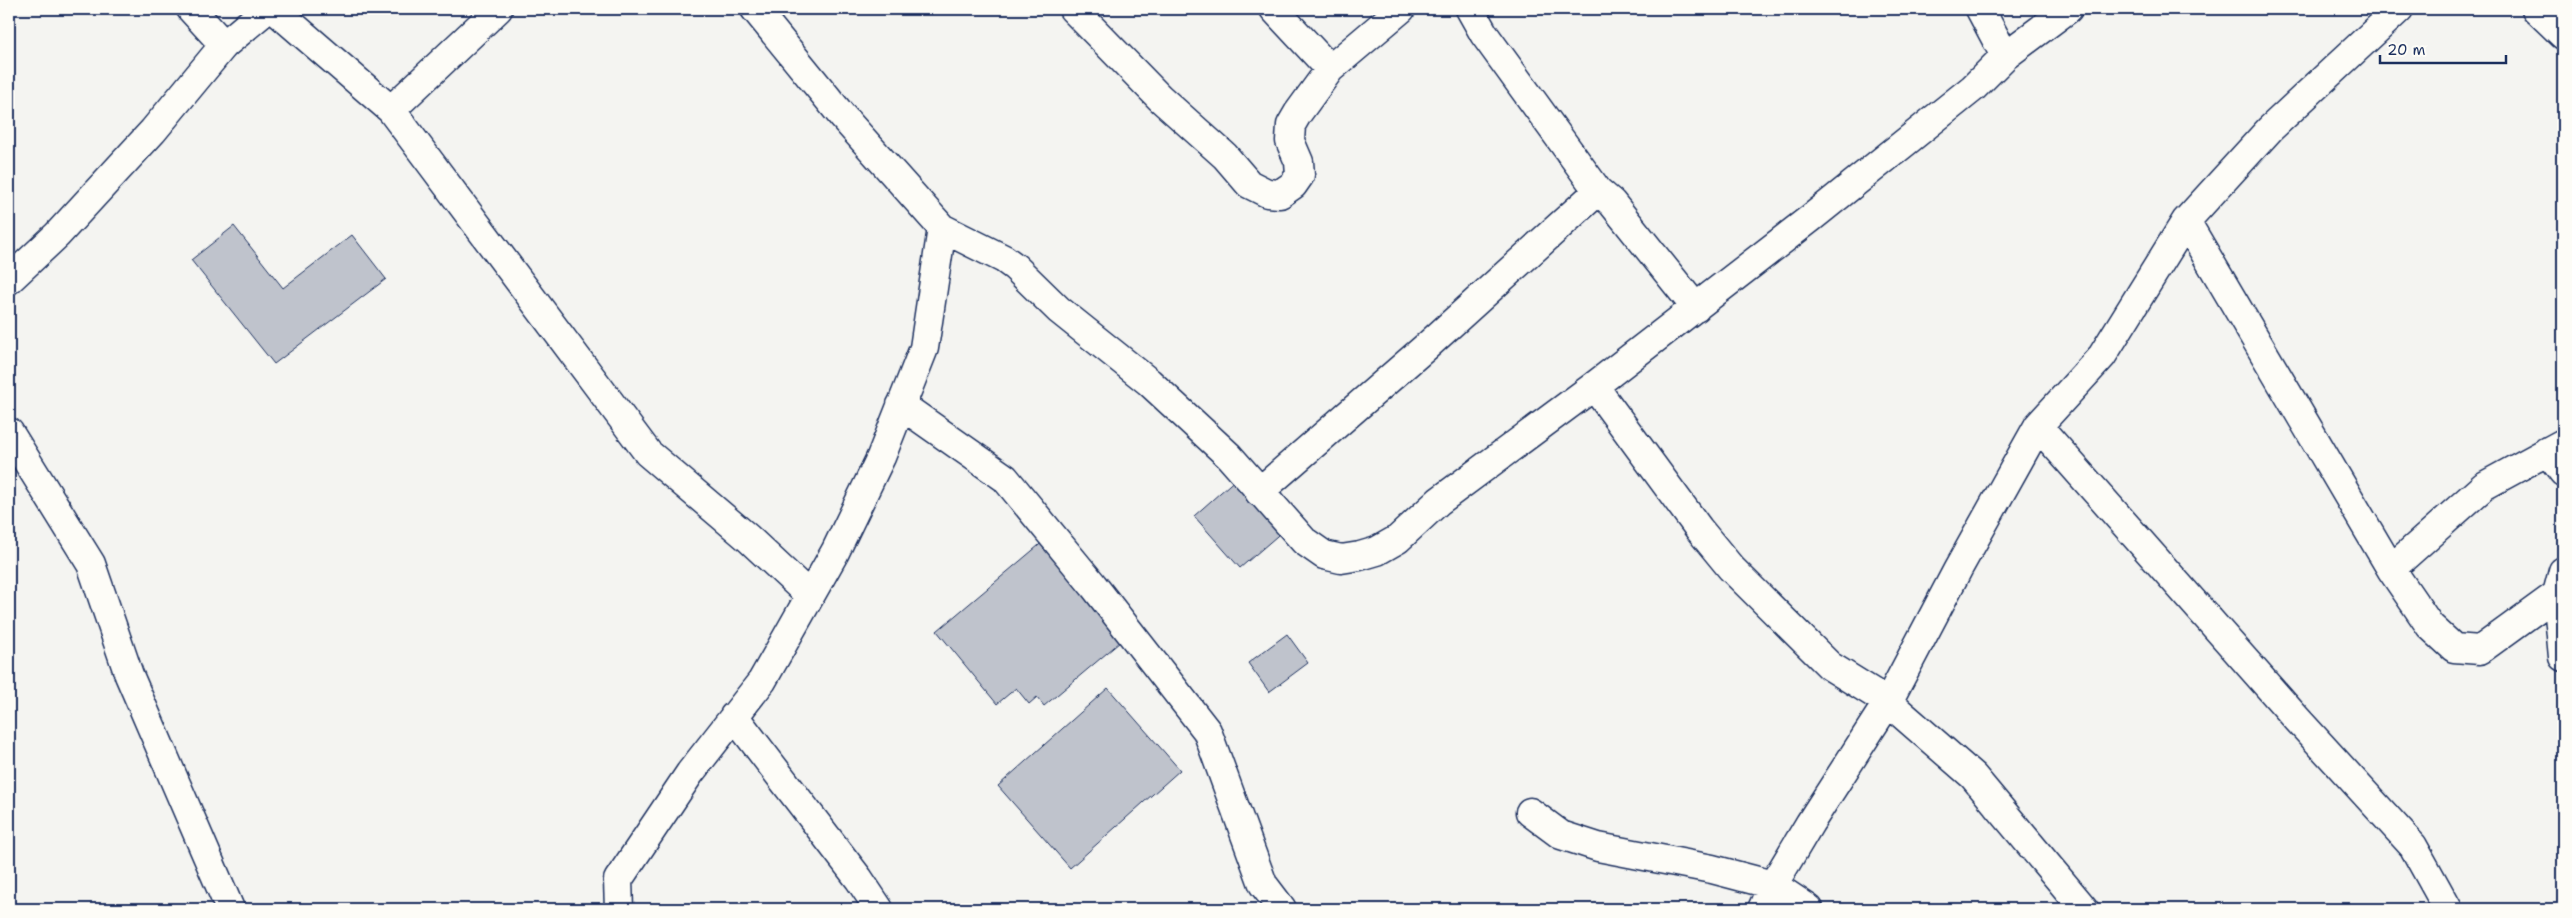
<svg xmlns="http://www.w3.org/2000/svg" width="2572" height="918" font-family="'Shantell Sans',sans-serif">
<rect width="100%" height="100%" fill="#f4f4f1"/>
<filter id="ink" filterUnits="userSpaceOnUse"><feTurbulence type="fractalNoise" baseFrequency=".02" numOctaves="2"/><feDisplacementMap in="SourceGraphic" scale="10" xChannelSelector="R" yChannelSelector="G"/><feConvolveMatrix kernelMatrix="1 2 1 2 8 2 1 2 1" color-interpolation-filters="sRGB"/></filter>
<g filter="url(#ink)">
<path fill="#bfc3cc" stroke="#1b2f5e" d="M234,226L283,288L352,235L386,279L274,364L191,260Z
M1238,477L1284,530L1240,568L1194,516Z
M1045,540L1126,637L1044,706L1037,697L1029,704L1016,688L997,704L937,631Z
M1287,634L1308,663L1269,692L1248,663Z
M1108,688L1180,770L1070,868L998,786Z"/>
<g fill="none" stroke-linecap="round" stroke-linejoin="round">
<defs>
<path id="minor" d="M191,9L224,45
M274,9L391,110L648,453L748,538L810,596
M1073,9L1160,98L1225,156L1249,184L1267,193L1280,194L1293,185L1300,175L1299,162L1290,141L1291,125L1298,113L1330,69L1401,9
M1274,9L1330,69
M1470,9L1484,34L1598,191L1612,203L1696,308
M1980,9L2005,56
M2536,9L2563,35
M391,110L498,9
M2186,221L2391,569L2484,486L2563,443
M942,228L1004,259L1015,267L1059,310L1149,382L1229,456L1304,541L1324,555L1341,559L1360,556L1377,551L1398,539L1439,501L1594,386L1811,218L1973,88L2005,56L2068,9
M1594,386L1699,529L1731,568L1830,666L1888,702L1973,776L2084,909
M901,405L1005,478L1093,585L1207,731L1263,884L1282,909
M2038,426L2297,719L2413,846L2448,909
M9,432L91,564L129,675L230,909
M2547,451L2563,472
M1259,492L1427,346L1598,191
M2391,569L2430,626L2454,648L2480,650L2557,594
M2563,571L2557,594L2563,657
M734,716L859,879L879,909
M1530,812L1561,835L1598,847L1712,869L1773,885L1809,909
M619,909L618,880L690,773L762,681L835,552L881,457L924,348L942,228L843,117L755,9
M1762,909L1773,885L1810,823L1888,702L1958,569L2038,426L2102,356L2186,221L2270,129L2399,9"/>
<path id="major" d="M9,280L57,235L153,131L224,45L267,9"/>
</defs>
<use href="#minor" stroke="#1b2f5e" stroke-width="31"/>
<use href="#major" stroke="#1b2f5e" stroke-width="31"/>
<use href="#minor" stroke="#fdfcf7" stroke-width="28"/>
<use href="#major" stroke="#fdfcf7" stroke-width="28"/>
</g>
</g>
<rect width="2572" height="918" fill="none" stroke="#fdfcf7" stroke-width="30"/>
<rect x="15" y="15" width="2542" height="888" fill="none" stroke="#1b2f5e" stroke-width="2" filter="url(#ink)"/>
<path d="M2380 55v8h126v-8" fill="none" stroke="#1b2f5e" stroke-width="2.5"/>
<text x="2387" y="55" font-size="15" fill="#1b2f5e" stroke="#fdfcf7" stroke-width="4" paint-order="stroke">20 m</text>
</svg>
